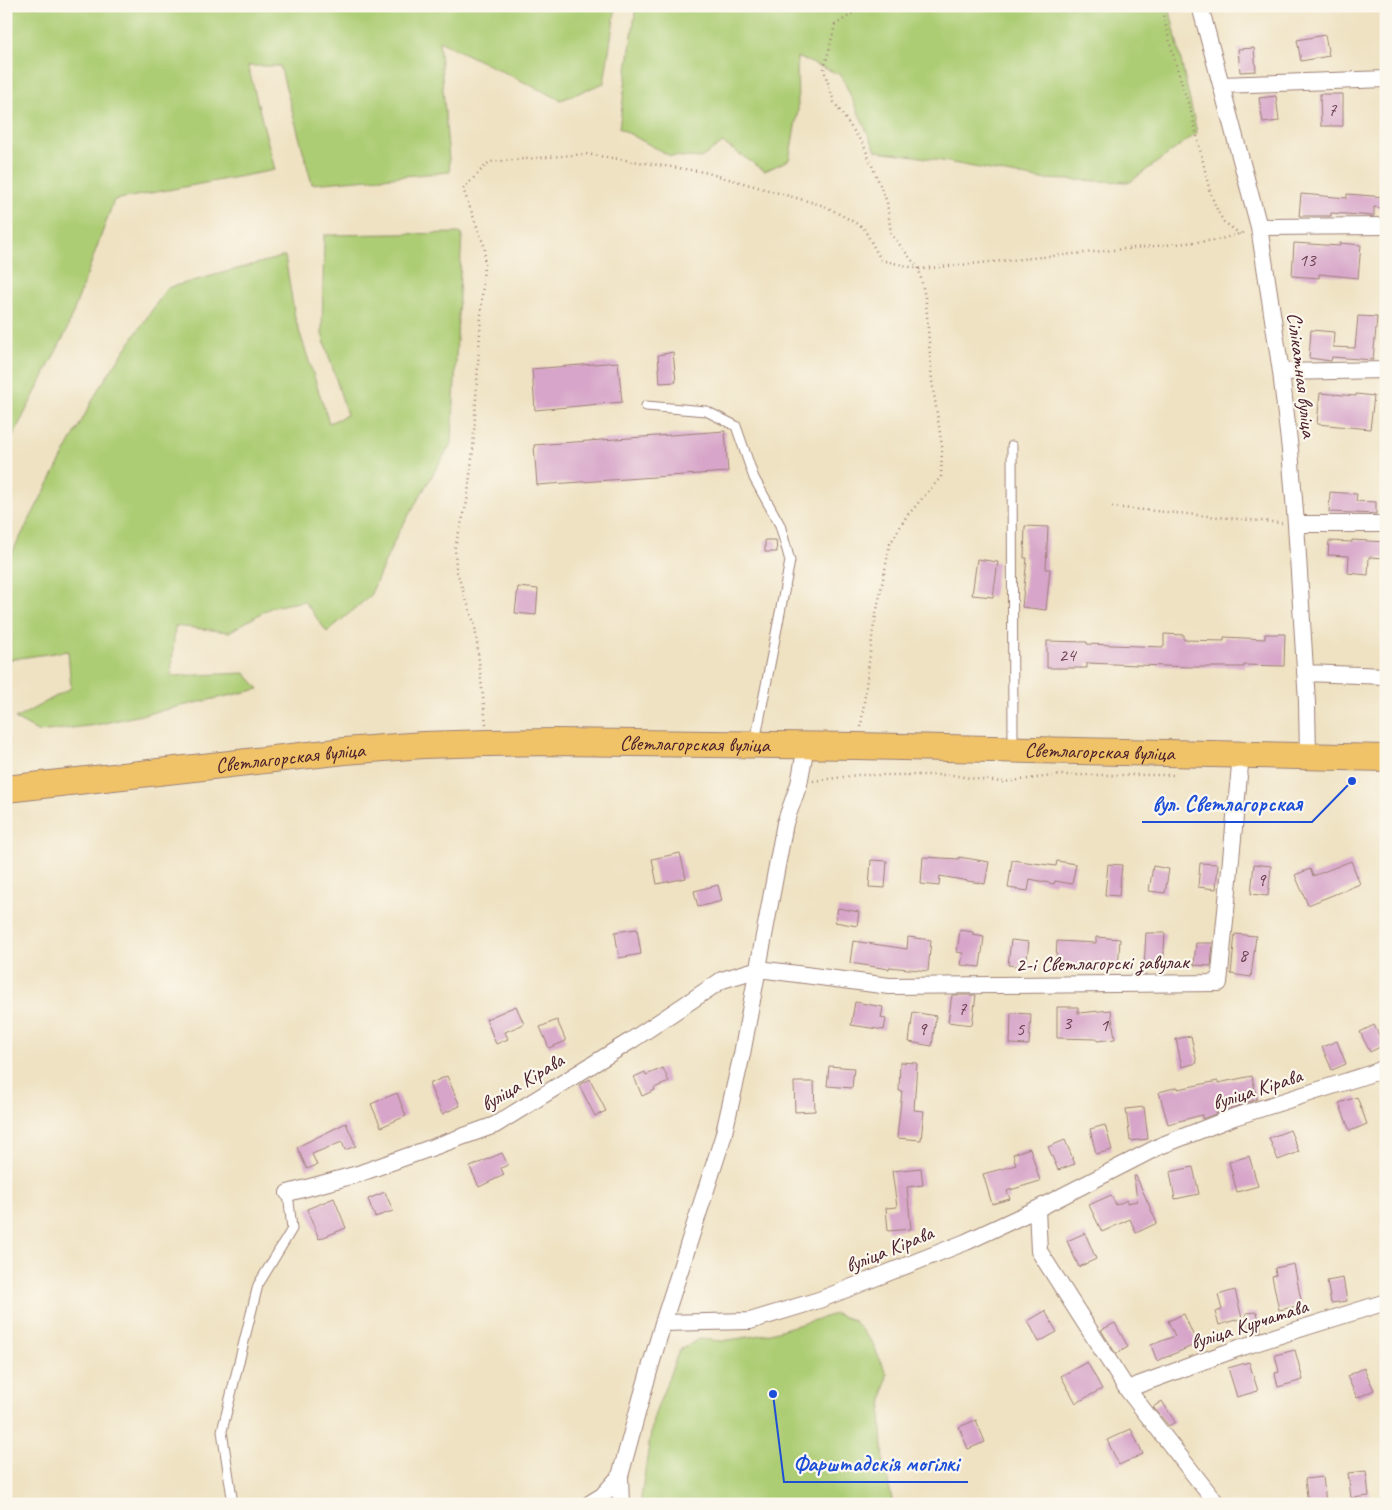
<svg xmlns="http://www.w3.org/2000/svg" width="1392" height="1510" font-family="Caveat,sans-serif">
<rect width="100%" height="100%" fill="#fbf7ec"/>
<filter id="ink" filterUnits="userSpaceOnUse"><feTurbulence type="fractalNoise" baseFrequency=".02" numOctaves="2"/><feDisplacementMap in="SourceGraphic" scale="10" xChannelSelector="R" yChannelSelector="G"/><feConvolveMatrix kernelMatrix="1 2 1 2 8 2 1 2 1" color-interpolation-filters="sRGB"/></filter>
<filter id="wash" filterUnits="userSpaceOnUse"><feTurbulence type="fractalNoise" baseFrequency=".0096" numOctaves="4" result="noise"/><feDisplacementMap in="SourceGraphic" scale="20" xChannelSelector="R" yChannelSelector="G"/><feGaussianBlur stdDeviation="1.12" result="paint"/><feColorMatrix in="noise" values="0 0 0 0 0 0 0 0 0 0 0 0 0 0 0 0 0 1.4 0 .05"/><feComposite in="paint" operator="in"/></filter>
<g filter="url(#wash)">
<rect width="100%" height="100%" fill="#efe2c2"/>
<path fill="#adcd75" stroke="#7c7650" d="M6,6H616L604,83L561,100L439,41L450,172L312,184L280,66H248L275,170L114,200L66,332L6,450Z
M636,6H1169L1197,133L1130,182L1038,179L915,156L876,151L841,75L797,57L798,110L789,160L765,171L723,143L701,158L670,156L619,128Z
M462,233L452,442L397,535L370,596L327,632L304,601L272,607L229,632L175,626L171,676L245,673L259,689L96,725L39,732L15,719L71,688L68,651L6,660V564L99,388L167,288L285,256L295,318L329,423L347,415L322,334L324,235Z
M835,1314L853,1320L871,1341L887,1374L881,1414L884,1465L893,1504H640L653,1419L679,1350L700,1339L722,1341L767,1334Z"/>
<g id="blocks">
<path fill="#d7a5c9" d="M1325,35L1329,56L1301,61L1297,40Z
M1254,48L1256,71L1240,72L1238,49Z
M1320,94H1343V126H1321Z
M1276,96L1279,121L1263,123L1259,98Z
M1301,194L1347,198V194L1386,197V208L1374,207V216L1331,213V216H1299Z
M1294,243L1340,246V243L1361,245L1358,278L1319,274V278L1292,276Z
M1358,316L1377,317L1373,360L1332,357L1331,361L1309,358L1311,330L1334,332L1333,347L1355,348Z
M673,352L676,382L660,383L658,355Z
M618,362L622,402L535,410L532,369Z
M1320,393L1356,396V394L1374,396L1370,429L1317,424Z
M725,431L728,472L537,485L534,445Z
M1330,492L1357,494L1356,501L1376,502V514L1329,512Z
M1025,526L1048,527L1046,569H1050L1046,610L1022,607L1027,558H1024Z
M765,540H776L777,552H765Z
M1352,540L1386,542V558L1369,557L1368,575L1348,573L1349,556L1328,555L1329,541L1352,542Z
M977,559L998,562L993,597L972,595Z
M518,587L538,589L536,615L515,613Z
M1164,634L1184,635V640L1224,641V637L1265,639V634H1285L1284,666L1244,665V667H1191L1087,663V668H1047V641L1087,642V644L1164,647Z
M680,853L686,878L657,884L652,859Z
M923,857L959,859V857L989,862L985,884L940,876L939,886L921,884Z
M871,860L887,861L885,888L869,887Z
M1012,860L1056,866L1057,861L1076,864L1072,884L1055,881L1054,884L1030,879L1028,891L1008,888Z
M1351,861L1360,884L1308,905L1295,875L1310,869L1313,876Z
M1200,863L1218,864L1216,889L1198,887Z
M1108,864L1122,865L1119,896L1105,895Z
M1254,864L1271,866L1268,896L1251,894Z
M1153,866L1169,869L1165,893L1149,891Z
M718,885L722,901L698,907L694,891Z
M838,908L859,912L857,926L835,922Z
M637,929L641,954L619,958L615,932Z
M960,930L973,932V935L984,937L980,967L961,965L963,953L957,952Z
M1146,933H1165L1163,969L1144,968Z
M1235,934L1256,936L1251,977L1231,974Z
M908,937L931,940L928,971L889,967V969L850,963L853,941L907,949Z
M1096,937L1120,939L1118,970L1075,967L1074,970L1061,969V958H1056L1057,941L1096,943Z
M1011,940L1029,942L1026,967L1008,965Z
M1196,943H1213L1211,966L1194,965Z
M952,995H976L972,1025L948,1022Z
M855,1002L883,1007L881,1018L886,1019L884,1030L851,1025Z
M516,1006L524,1024L505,1032L508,1039L496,1044L486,1019Z
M1057,1007H1078V1013L1111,1010L1115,1039L1097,1041V1039L1057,1038Z
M913,1012L936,1016L932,1046L909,1042Z
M1011,1013L1031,1014L1029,1045L1010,1044Z
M557,1020L566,1041L549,1048L540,1027Z
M1374,1025L1384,1045L1370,1052L1360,1032Z
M1191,1036L1197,1063L1182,1067L1176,1039Z
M1337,1041L1346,1064L1332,1070L1322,1047Z
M900,1062L917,1063L914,1110L924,1111L921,1140L897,1138L902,1091H899Z
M829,1066L854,1068L852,1088L827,1086Z
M663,1068L669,1082L654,1088L655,1090L642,1096L634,1077L645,1072L646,1075Z
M447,1076L460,1106L442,1114L429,1084Z
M1252,1076L1257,1099L1202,1119V1115L1168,1124L1159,1092L1178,1087V1089L1218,1081V1083Z
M590,1079L606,1111L595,1116L579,1085Z
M794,1082H814L815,1111L795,1112Z
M397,1093L406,1116L381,1127L371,1104Z
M1357,1097L1367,1124L1350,1131L1339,1103Z
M1144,1107L1148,1139L1130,1141L1126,1109Z
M346,1123L356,1146L345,1150L342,1142L312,1154L317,1165L307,1169L297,1147Z
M1105,1125L1112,1150L1096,1154L1090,1129Z
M1290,1130L1299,1152L1278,1160L1269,1138Z
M1065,1140L1075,1164L1058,1170L1048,1147Z
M1030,1148L1040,1181L1007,1191L1010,1199L992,1204L983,1174L1016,1165L1013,1154Z
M502,1153L508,1165L501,1168L504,1175L479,1187L470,1167Z
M1249,1156L1258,1186L1237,1192L1229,1162Z
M1193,1167L1199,1194L1175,1199L1170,1172Z
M921,1168L923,1185L907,1187L911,1229L888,1231L886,1208L897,1207L892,1171Z
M1134,1176H1136L1157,1223L1136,1233L1130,1219L1102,1232L1089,1205L1111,1195L1116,1205L1127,1200V1203L1137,1201Z
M385,1192L393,1211L375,1217L368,1199Z
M334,1198L346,1228L319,1239L307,1209Z
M1085,1233L1096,1259L1079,1267L1067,1241Z
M1294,1264L1302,1305L1279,1310L1272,1276L1276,1275L1275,1268Z
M1343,1278L1347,1301L1331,1303L1327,1281Z
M1235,1290L1242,1318L1219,1325L1215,1312L1222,1310L1218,1295Z
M1045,1311L1057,1332L1039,1342L1028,1321Z
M1257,1312L1261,1331L1250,1334L1246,1313Z
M1184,1314L1197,1344L1157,1361L1151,1345L1175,1336L1168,1321Z
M1115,1323L1128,1347L1116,1354L1101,1330Z
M1295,1350L1303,1380L1278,1387L1275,1373L1279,1372L1275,1355Z
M1087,1362L1102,1389L1076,1403L1061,1376Z
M1249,1362L1258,1391L1237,1397L1228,1368Z
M1364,1368L1374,1390L1357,1398L1347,1376Z
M1162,1401L1175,1422L1169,1426L1153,1407Z
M976,1420L985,1442L968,1449L959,1427Z
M1131,1429L1143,1454L1119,1465L1107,1440Z
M1366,1471L1369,1496L1351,1498L1348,1473Z
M1323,1477L1326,1503L1308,1504L1305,1479Z"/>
</g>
</g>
<g filter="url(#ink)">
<use href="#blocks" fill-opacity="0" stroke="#9c8076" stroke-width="1"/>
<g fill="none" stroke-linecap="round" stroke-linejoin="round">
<defs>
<path id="service" d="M646,406L706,411L736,426L754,478L780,525L790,561L755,742
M1012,446L1013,747
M233,1504L222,1431L258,1285L292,1229L288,1193"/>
<path id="minor" d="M1200,6L1259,227L1281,372L1290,450L1296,524L1307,702L1308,757
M1221,85L1386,79
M1259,227L1386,226
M1281,372L1386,370
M1296,524H1386
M1305,673L1386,676
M288,1193L358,1174L495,1125L632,1040L722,980L759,969L889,986L1219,983L1241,755
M663,1323L750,1321L819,1300L852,1287L966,1242L1037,1209
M1127,1389L1239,1348L1386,1302
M589,1504L602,1496L620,1476
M621,1504L620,1476L641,1399L663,1323L723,1137L742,1054L785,823L799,784L806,746
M1217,1504L1127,1389L1039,1251L1037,1209L1160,1146L1234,1117L1376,1072L1386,1067"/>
<g id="primary">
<path id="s1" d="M6,789L345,751L423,745L488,743L555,742L857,746L1386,758"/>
</g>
</defs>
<use href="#service" stroke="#9c8076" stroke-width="11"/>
<use href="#minor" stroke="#9c8076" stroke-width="18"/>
<use href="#primary" stroke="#9c8076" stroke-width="28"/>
<path stroke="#9c8076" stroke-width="2.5" stroke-dasharray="1 4" stroke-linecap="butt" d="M1161,6L1174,58L1193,119L1210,192L1218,212L1224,222L1240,234
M1112,507L1282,523
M486,724L475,626L456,569L455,547L467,502L473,449L485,248L463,189L489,162L586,154L704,172L825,206L863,227L881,260L919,269L1217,240L1246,232
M861,727L873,630L890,544L906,517L941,477L942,446L932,381L926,302L919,269L891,234L887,202L864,146L834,102L824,70L835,25L864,6
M813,781L858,775H952L982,780L1003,782L1061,775H1176"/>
<use href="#service" stroke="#fff" stroke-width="9"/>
<use href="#minor" stroke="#fff" stroke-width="16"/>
<use href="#primary" stroke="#f1c369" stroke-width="26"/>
</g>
</g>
<g text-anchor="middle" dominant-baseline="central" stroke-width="4.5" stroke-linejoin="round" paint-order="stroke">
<g font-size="19" fill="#6d4052">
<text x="1332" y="110">7</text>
<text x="1307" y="260">13</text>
<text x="1067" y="655">24</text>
<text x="1261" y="880">9</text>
<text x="1243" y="955">8</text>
<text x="962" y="1009">7</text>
<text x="1067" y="1023">3</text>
<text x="1104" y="1025">1</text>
<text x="922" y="1029">9</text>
<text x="1020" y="1029">5</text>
</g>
<g font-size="21" fill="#4a1f2b" stroke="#fbf7ec">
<text transform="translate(1302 375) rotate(83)">Сілікатная вуліца</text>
<text stroke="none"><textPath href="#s1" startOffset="691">Светлагорская вуліца</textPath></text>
<text stroke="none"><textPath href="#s1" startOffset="1096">Светлагорская вуліца</textPath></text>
<text stroke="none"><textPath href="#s1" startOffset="286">Светлагорская вуліца</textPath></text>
<text transform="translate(1102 963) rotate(-1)">2-і Светлагорскі завулак</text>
<text transform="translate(522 1082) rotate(-31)">вуліца Кірава</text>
<text transform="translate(1257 1089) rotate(-18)">вуліца Кірава</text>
<text transform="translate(889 1249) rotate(-22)">вуліца Кірава</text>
<text transform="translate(1249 1324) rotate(-18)">вуліца Курчатава</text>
</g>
</g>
<path fill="none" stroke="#1d4ed8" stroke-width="2" d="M1352 781L1312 822H1142M773 1394L784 1482H968"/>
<g fill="#1d4ed8" stroke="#fbf7ec" stroke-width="2">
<circle cx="1352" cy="781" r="5"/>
<circle cx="773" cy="1394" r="5"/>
</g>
<g font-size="22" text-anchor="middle" font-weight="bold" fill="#1d4ed8" stroke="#fbf7ec" stroke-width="4.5" stroke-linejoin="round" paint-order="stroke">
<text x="1227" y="811">вул. Светлагорская</text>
<text x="876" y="1471">Фарштадскія могілкі</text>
</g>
<rect width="1392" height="1510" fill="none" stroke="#fbf7ec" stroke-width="25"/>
</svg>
